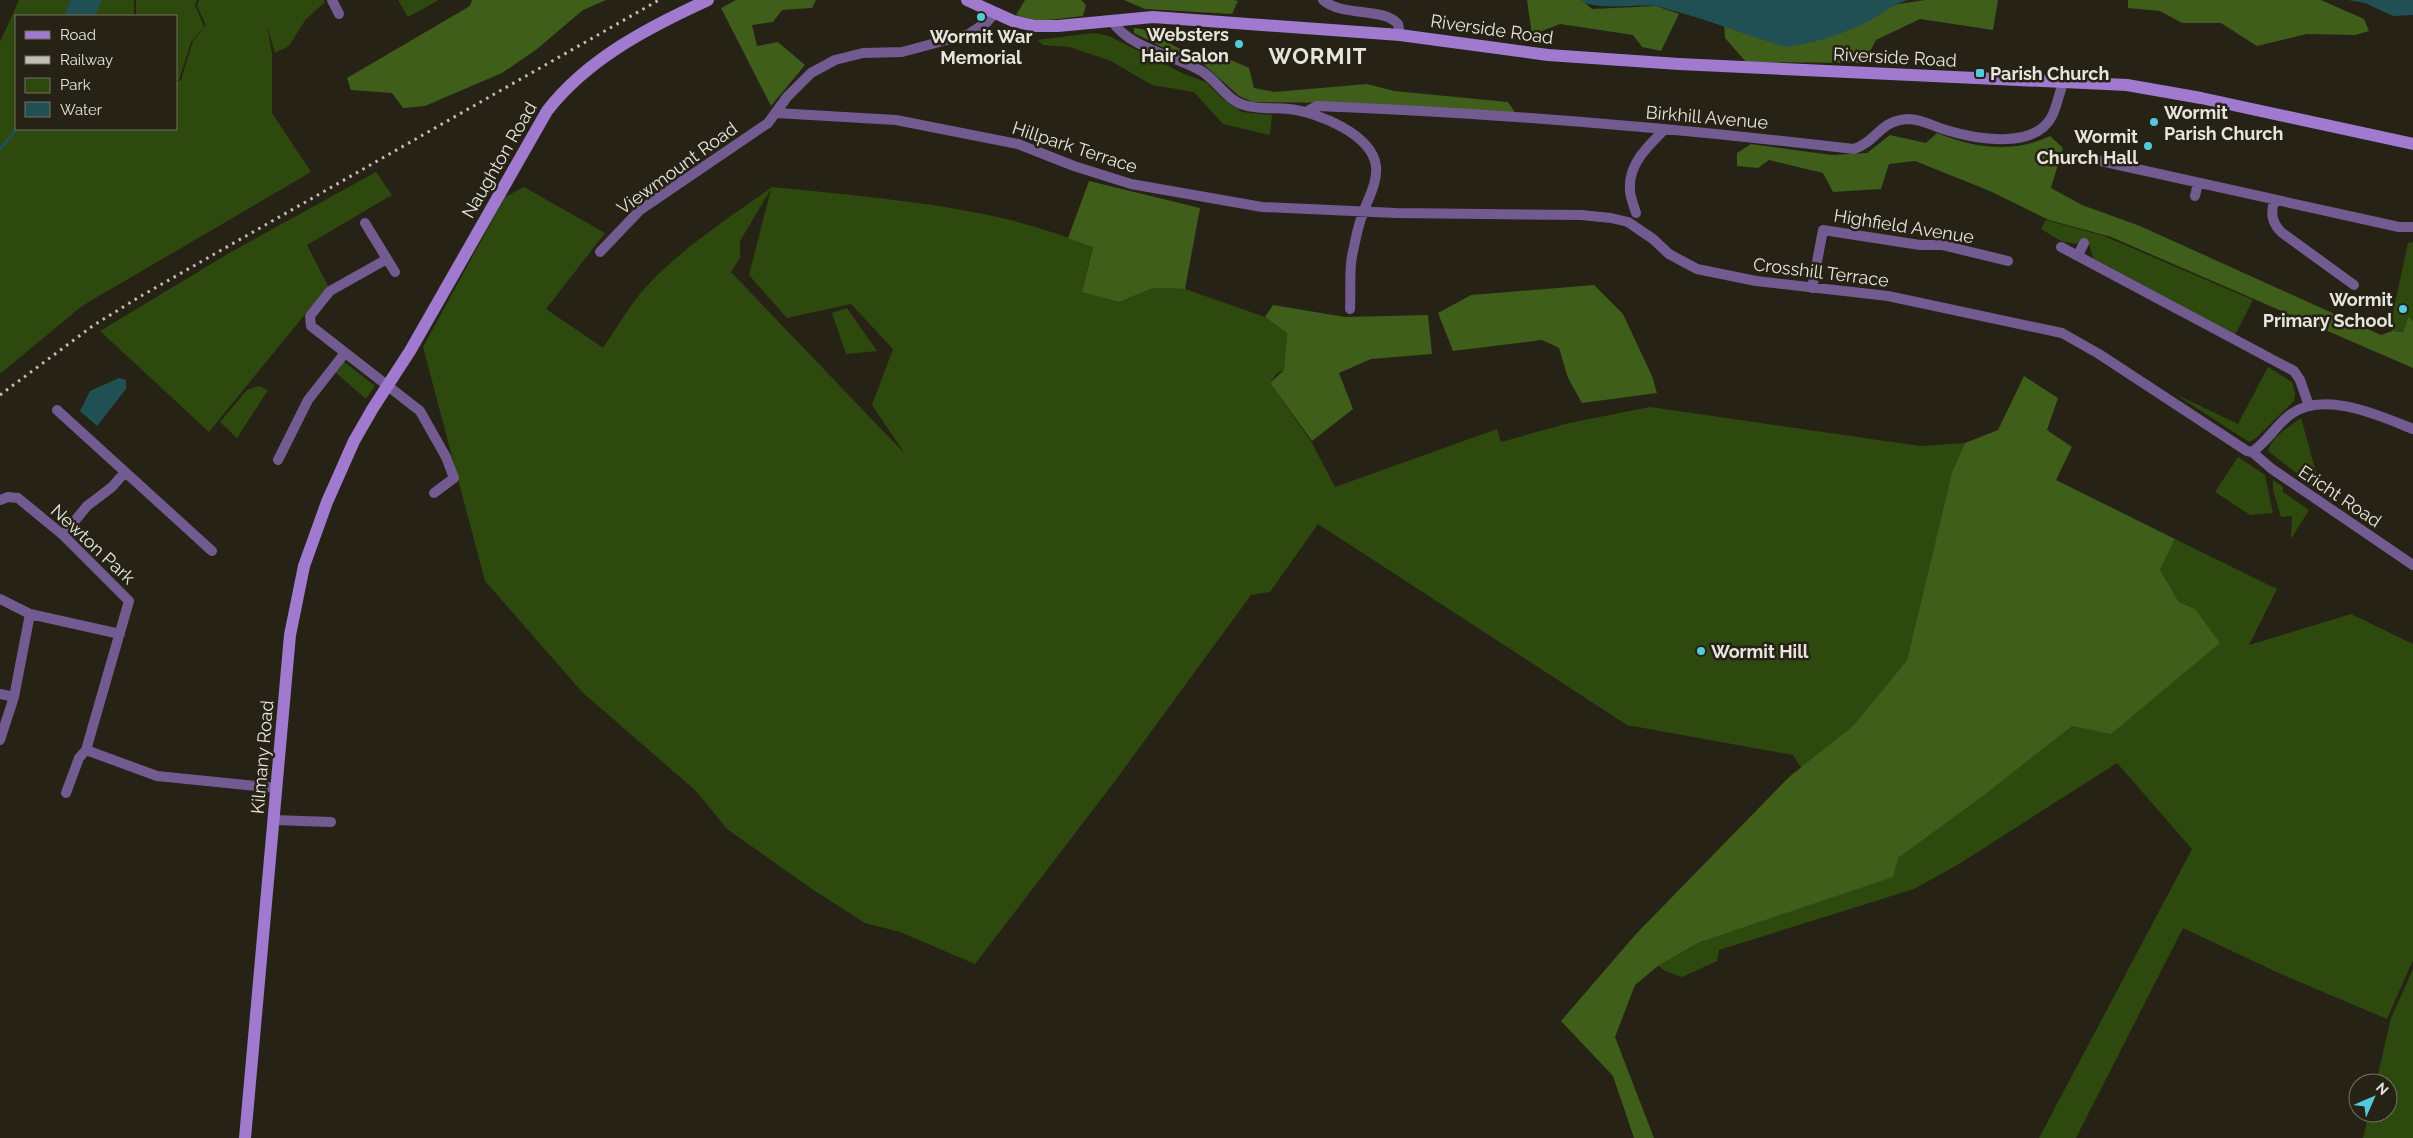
<svg xmlns="http://www.w3.org/2000/svg" width="2413" height="1138" font-family="Raleway,sans-serif">
<rect width="100%" height="100%" fill="#262216"/>
<path fill="#2e490e" fill-rule="evenodd" d="M19,0H134V16H16V129H176V82L181,80L193,41L206,25L197,6L199,0H324L325,2L306,19L289,46L275,53L267,25L272,54V113L311,172L82,306L0,374V42Z
M136,0H197L195,5L204,27L191,42L179,80H176V16H136Z
M398,0H439L408,17Z
M1094,33L1109,36L1184,74L1206,82L1223,99L1242,112L1272,115L1270,135L1223,124L1194,92L1152,85L1111,61L1070,47L1043,45L1037,40Z
M376,172L392,195L307,245L328,286L209,432L100,331L231,252Z
M524,187L605,233L546,309L603,348C616,329 629,306 645,288C681,248 728,219 772,187C843,194 913,200 983,214C1021,221 1057,234 1093,246L1082,291L1119,302L1153,288L1185,289L1265,317L1287,333L1284,370L1277,373L1270,383L1312,443L1335,487L1497,429L1501,442L1569,423L1650,407L1920,446L1965,443L1952,472L1907,660L1853,726L1802,769L1793,755L1627,725L1318,524L1270,592L1251,595L1115,781L975,964L900,932L865,923L812,889L727,829L696,791L582,692L485,581L423,347L505,197ZM771,189L749,275L787,318L851,304L893,349L872,405L905,454L731,272L740,258V241Z
M2046,220L2104,236L2253,300L2235,335L2093,258L2088,240L2082,239L2076,244L2061,241L2041,229Z
M2413,242V321L2410,316L2403,332L2392,331L2390,326L2408,243Z
M847,308L877,351L846,354L832,313Z
M343,361L375,386L366,399L334,371Z
M2268,367L2292,382L2295,393L2294,401L2256,438L2249,442L2175,394L2238,424Z
M259,386L268,390L237,438L220,422L247,390Z
M2301,418L2322,493L2268,451C2272,436 2289,427 2301,418Z
M2238,457L2265,475L2273,513L2250,515L2215,492Z
M2273,480L2283,487V492L2309,510L2291,539L2292,516L2281,517L2273,490Z
M2175,539L2277,589L2249,645L2351,614L2413,644V960L2387,1019L2283,975L2183,928L2076,1138H2039L2192,849L2117,763L1959,864L1914,889L1719,950L1717,961L1682,977L1665,971L1658,966L1700,942L1898,858L2195,609L2179,602L2160,570Z
M2413,969V1138H2363L2369,1113H2388V1083H2376L2391,1018Z"/>
<path fill="#3e5e1a" d="M472,0H606L583,10L537,49L502,73L425,106L403,108L392,93L351,90L347,78L470,6Z
M736,0H816L812,8L782,10L773,22L752,25L757,46L778,42L805,65L771,106L721,8Z
M1025,0H1081L1086,5L1083,16L1039,21L1016,15Z
M1124,0H1234L1238,1L1232,14L1145,9Z
M1527,0H1582L1592,9L1656,6L1679,14L1661,51L1642,47L1633,35L1560,24L1532,35Z
M1925,0H1998L1993,30L1920,19L1876,40L1864,63L1746,62L1725,38L1724,24L1853,23L1898,4Z
M2128,0H2321L2364,19L2369,31L2355,35L2307,34L2257,46L2221,23H2182L2160,11L2128,8Z
M1134,28L1142,29L1182,50L1224,57L1249,68L1254,88L1274,92L1367,84L1394,91L1508,102L1516,114L1359,103L1253,102L1239,96L1200,61L1168,50L1134,33Z
M1937,133C1975,148 2012,154 2050,136L2063,148L2051,188L2082,205L2140,226L2381,335L2392,331L2403,332L2409,316L2413,321V368L2111,237L2049,220L1990,191L1915,161L1889,164L1881,189L1833,192L1823,173L1769,160L1758,168L1737,166V153L1751,144L1832,155L1867,153L1890,135L1926,143Z
M1089,181L1200,208L1185,289L1153,288L1119,302L1082,292L1093,247L1068,238Z
M1594,285L1623,314L1652,376L1657,393L1582,403L1568,378L1559,348L1542,340L1453,351L1438,313L1471,295Z
M1273,305L1345,317L1428,315L1432,354L1371,359L1339,373L1353,409L1312,441L1270,383L1284,370L1287,333L1265,317Z
M2024,376L2058,398L2047,430L2072,447L2056,480L2175,539L2160,570L2179,602L2195,609L2220,643L2111,734L2072,726L1984,795L1898,858L1893,877L1700,942L1658,966L1635,985L1615,1037L1654,1138H1634L1613,1076L1561,1021L1636,934L1789,777L1853,726L1907,660L1952,472L1965,443L1998,430Z"/>
<path fill="#215054" d="M70,0H102L95,16H65Z
M1580,0H1908C1892,4 1882,15 1867,22C1843,34 1812,44 1785,47C1749,36 1714,22 1678,12C1671,11 1663,7 1656,6C1637,4 1594,11 1580,0Z
M2348,0H2413V15L2393,16L2365,3Z
M119,378L126,380V389L97,426L80,411L90,391Z"/>
<g fill="none" stroke-linecap="round" stroke-linejoin="round">
<path stroke="#215054" stroke-width="3" d="M0,149L17,129"/>
<path stroke="#725b90" stroke-width="10" d="M332,0L339,14
M1323,0C1342,17 1383,7 1398,24L1400,35
M1112,21C1131,50 1176,55 1203,72C1218,82 1227,100 1244,105C1259,110 1274,107 1289,109C1317,112 1372,134 1376,166C1378,183 1367,200 1362,216C1357,229 1355,243 1352,256C1349,273 1351,292 1350,309
M1306,112L1317,106C1496,113 1675,128 1854,149C1878,141 1879,120 1909,119C1921,119 1935,127 1946,130C1975,139 2035,150 2052,116C2057,106 2059,94 2063,83
M776,113L896,120L1018,144L1074,166L1131,184L1262,207L1396,213L1581,215L1611,218L1628,222L1653,239L1669,254L1697,269L1756,281L1888,296L2062,333L2099,354L2247,451L2252,452
M2087,158L2399,227H2413
M2195,196L2198,183
M2274,200C2271,214 2271,221 2281,232L2354,285
M1636,213C1634,206 1630,197 1630,190C1628,164 1648,146 1665,129
M365,223L395,272
M2061,247L2294,371L2300,380L2309,406
M600,252L640,210L768,123L787,97L811,73L835,60L863,53L902,52L969,34L987,22L995,13
M2078,255L2084,243
M387,259L330,291L310,316L311,326L420,411L446,457L454,478L434,493
M1812,288L1823,230L1920,245H1942L2008,261
M57,410L212,551
M2252,452L2272,469L2413,565
M2252,452C2267,442 2276,425 2291,414C2324,390 2380,416 2413,429
M278,460L308,400L344,354
M0,500L8,497L18,498L63,535L129,601L86,750L79,758L66,793
M63,535L87,506L112,487L125,472
M0,599L30,614L120,634
M0,694L14,697
M0,740L14,697L30,614
M86,750L157,776L276,788
M274,820L331,822"/>
<path stroke="#9f7acf" stroke-width="12" d="M967,0L1013,21L1035,26H1058L1153,17L1400,35L1548,55L1679,64L2127,85L2201,98L2413,144
M245,1138L290,635L304,566L327,502L354,441L373,408L410,351L547,111C587,59 649,27 708,0"/>
<path stroke="#c1beb6" stroke-width="3" stroke-dasharray="2.5 5" stroke-linecap="butt" d="M0,395L94,325L141,296L659,0"/>
</g>
<g fill="#53cbda" stroke="#262216" stroke-width="2">
<circle cx="981" cy="17" r="5"/>
<circle cx="1239" cy="44" r="5"/>
<rect x="1975" y="68" width="10" height="10" rx="2.5"/>
<circle cx="2154" cy="122" r="5"/>
<circle cx="2148" cy="146" r="5"/>
<circle cx="2403" cy="309" r="5"/>
<circle cx="1701" cy="651" r="5"/>
</g>
<g text-anchor="middle" dominant-baseline="central" stroke-width="5" stroke-linejoin="round" paint-order="stroke">
<g font-size="18" fill="#e6e4dc" stroke="#262216">
<text transform="translate(1492 29) rotate(8)">Riverside Road</text>
<text transform="translate(1895 57) rotate(3)">Riverside Road</text>
<text transform="translate(1707 117) rotate(5)">Birkhill Avenue</text>
<text transform="translate(1075 147) rotate(18)">Hillpark Terrace</text>
<text transform="translate(499 160) rotate(-60)">Naughton Road</text>
<text transform="translate(677 168) rotate(-36)">Viewmount Road</text>
<text transform="translate(1904 226) rotate(9)">Highfield Avenue</text>
<text transform="translate(1821 272) rotate(7)">Crosshill Terrace</text>
<text transform="translate(2340 496) rotate(34)">Ericht Road</text>
<text transform="translate(93 544) rotate(43)">Newton Park</text>
<text transform="translate(262 757) rotate(-85)">Kilmany Road</text>
</g>
<g font-size="18" font-weight="bold" fill="#e6e4dc" stroke="#262216" text-anchor="end">
<text x="1229" y="34">Websters<tspan x="1229" dy="21">Hair Salon</tspan></text>
<text x="981" y="36" text-anchor="middle">Wormit War<tspan x="981" dy="21">Memorial</tspan></text>
<text x="1990" y="73" text-anchor="start">Parish Church</text>
<text x="2164" y="112" text-anchor="start">Wormit<tspan x="2164" dy="21">Parish Church</tspan></text>
<text x="2138" y="136">Wormit<tspan x="2138" dy="21">Church Hall</tspan></text>
<text x="2393" y="299">Wormit<tspan x="2393" dy="21">Primary School</tspan></text>
<text x="1711" y="651" text-anchor="start">Wormit Hill</text>
</g>
<g font-size="22" font-weight="bold" letter-spacing="1" fill="#e6e4dc" stroke="#262216">
<text x="1318" y="56">WORMIT</text>
</g>
</g>
<rect x="15" y="15" width="162" height="115" fill="#262216" stroke="#737065"/>
<rect x="25" y="31" width="25" height="8" fill="#9f7acf" stroke="#737065"/>
<text x="60" y="40" font-size="15" fill="#e6e4dc">Road</text>
<rect x="25" y="56" width="25" height="8" fill="#c1beb6" stroke="#737065"/>
<text x="60" y="65" font-size="15" fill="#e6e4dc">Railway</text>
<rect x="25" y="78" width="25" height="15" fill="#2e490e" stroke="#737065"/>
<text x="60" y="90" font-size="15" fill="#e6e4dc">Park</text>
<rect x="25" y="102" width="25" height="15" fill="#215054" stroke="#737065"/>
<text x="60" y="115" font-size="15" fill="#e6e4dc">Water</text>
<g transform="translate(2373 1098) rotate(45)"><circle r="24" fill="#262216" stroke="#737065"/>
<path d="M0-4L9 19L0 12L-9 19Z" fill="#53cbda"/>
<text y="-8" font-size="14" font-weight="bold" text-anchor="middle" fill="#e6e4dc">N</text>
</g>
</svg>
